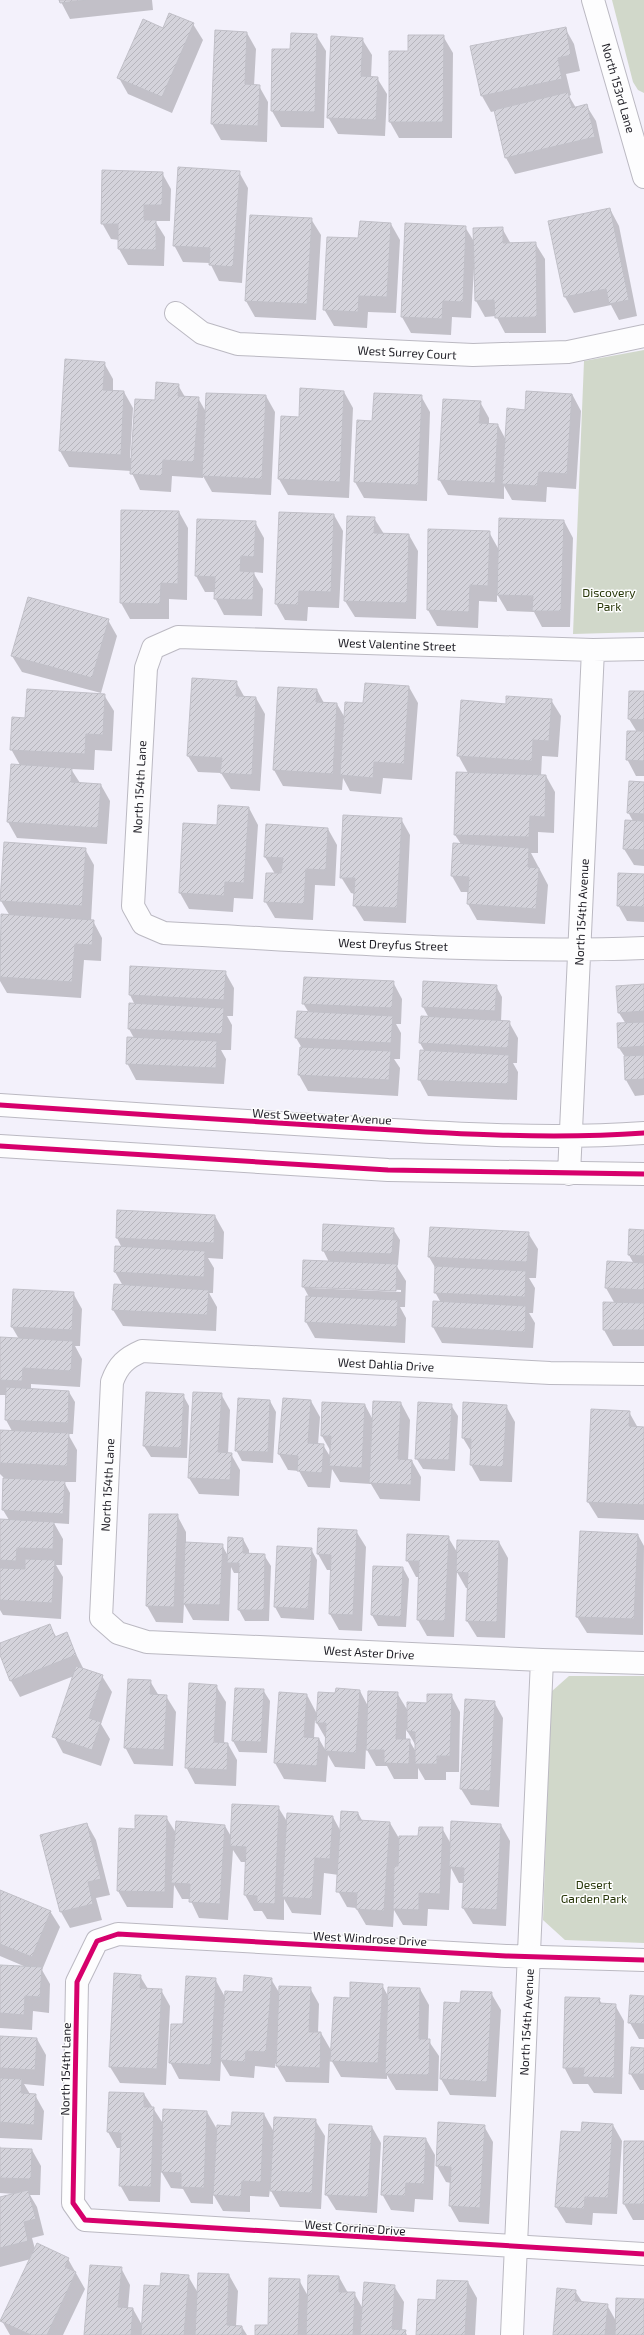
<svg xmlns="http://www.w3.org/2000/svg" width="644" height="2335" font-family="'Exo 2',sans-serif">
<defs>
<pattern id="building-hatch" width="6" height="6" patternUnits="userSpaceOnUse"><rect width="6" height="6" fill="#d4d3db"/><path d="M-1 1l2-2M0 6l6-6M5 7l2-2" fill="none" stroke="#b6b5bc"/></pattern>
</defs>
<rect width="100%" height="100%" fill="#f3f1fb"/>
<path fill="#d1d8ca" d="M612,0H644V93L638,90L633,82Z
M644,350V632L573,634L584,361Z
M569,1676H644V1943L565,1940L543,1920L551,1692Z"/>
<path fill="#0003" fill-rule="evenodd" d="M60,0H152L153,10L70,19Z
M193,24L203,40L172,113L128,94L119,78L164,29Z
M565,28L574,44L580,71L566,74L571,95L569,96L576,108L586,105L596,121L603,153L515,174L506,158L495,111L491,112L482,96Z
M247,33L256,49L254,86H259L268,102L267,142L221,140L212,124Z
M316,35L326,51L324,128L281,127L272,111Z
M443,36L453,53L452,138H399L390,122L409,52Z
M362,39L372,55L371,78H377L387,94L385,136L338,134L328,117Z
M239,172L248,188L242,283L219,281L210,263L183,262L174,245Z
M162,173L171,189L170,221H155L165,237L164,266L128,265L119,249V240L111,239L102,223Z
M610,209L619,226L637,316L619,320L611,305L574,313L565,297Z
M311,219L321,235L316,320L255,317L246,301Z
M391,224L400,240L396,313L368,312L367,328L334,326L324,309L359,239Z
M465,227L475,243L502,228L511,244L535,243L545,259L546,333H505L496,316L485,317L476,301L475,268H474L471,318L452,317L451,335L411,333L402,317Z
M104,363L113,379V392H124L133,408L130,458H132L156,401L178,385L185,397L198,398L206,412L266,396L275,412L271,495L212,492L203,476V478L172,476L171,492L140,490L131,471L69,467L60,451Z
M344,392L353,408L349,498L288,495L279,479L300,418Z
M572,394L581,411L576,489L547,487L546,502L512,500L504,486V499L448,495L439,479L480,402L489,418V425H498L506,440L526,411Z
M421,396L430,412L427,501L364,498L355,482L358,421L373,422Z
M179,512L188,528L187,600L169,599V619H130L121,603Z
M280,513L334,515L343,531L339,608L308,607L307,621L285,620L276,604Z
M374,518L384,534L409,535L418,551L416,619L355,617L345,601Z
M564,521L573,538L570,627H542L534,612L507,611L497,594V602L479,601L478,628L437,626L428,610L489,532L499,550Z
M255,522L264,538L263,573L253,572L263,589L262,616L224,615L215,598V592H205L196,576Z
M108,620L117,636L101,693L22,672L12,656Z
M236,682L245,698H256L265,714L260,791L231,789L221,773L198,772L188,756Z
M409,687L418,703L412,780L383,778L381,794L350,791L343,778L342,790L283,786L274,770L278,688L317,690L324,703L337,704L345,718L364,704Z
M644,692V776H636L627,759L637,732L629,719Z
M104,695L114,711L112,751L95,750L94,770L71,769L80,783L101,785L110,801L107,844L17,838L8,822L12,765H20L11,749Z
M551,700L561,716L558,757L542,756L541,776H546L555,792L554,833L538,832V853H531L548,885L545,924L477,920L468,904L469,892H461L452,876L461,844L455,835L468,773L458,755L507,705Z
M644,783V866L634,865L624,849L626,821H633L628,812Z
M249,808L258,825L253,899L234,898L233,912L189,909L180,893L218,826Z
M401,819L410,835L406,923L364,921L354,905L355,894L351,893L341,877Z
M328,829L337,845L335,886L315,885L313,920L275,918L265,901L275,874L265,857Z
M85,849L94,865L91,921H93L102,938L101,961L84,960L81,998L7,993L0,981V940L2,916H10L1,901Z
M644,875V922L627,921L618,905Z
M225,972L234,988L233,1016H227L232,1025L231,1050H221L226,1059L224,1084L136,1080L127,1063L134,1038L129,1029L130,1004L135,1005L130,995Z
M393,982L402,999L401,1024H396L401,1033L400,1059H394L400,1068L398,1096L308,1091L299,1075L302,1048L296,1038L309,1013L303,1003Z
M424,983L496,986L502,997L501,1022H509L518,1038L517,1063H513L518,1072L517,1100L428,1096L419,1079L425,1052L420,1043L429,1018L423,1007Z
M644,985V1095L635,1096L626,1080L625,1057L619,1048L626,1024L619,1013Z
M215,1216L224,1232L223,1259L208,1258L214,1268L213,1293H209L217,1307L216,1331L123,1326L113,1310L123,1286L115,1272L116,1247L122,1248L117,1238Z
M393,1229L400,1240L398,1265H396L406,1281L405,1307H400L406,1318L405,1343L315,1338L306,1322L309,1297L303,1286L329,1262L323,1250ZM311,1286L401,1290V1292L311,1288Z
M644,1231V1346H613L604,1330L615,1304L606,1288L608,1262L634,1264L629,1255Z
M528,1233L538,1249L536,1278H529L535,1288L533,1313H529L535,1323L533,1348L442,1343L433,1327L434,1302L441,1303L435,1292L436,1269L429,1257Z
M73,1293L82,1309L80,1346H75L82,1359L80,1387L31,1384V1390L69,1392L75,1402L73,1434H68L77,1450L76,1482H64L70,1493L69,1524L54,1523L63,1539L62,1565H56L63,1577L61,1619L3,1615L0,1610V1520H9L3,1510L4,1478L0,1474V1431H12L6,1420L7,1395H0V1338L19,1339L12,1327Z
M221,1394L230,1410L228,1454H231L240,1470L239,1496L199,1494L189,1478Z
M183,1395L189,1406L187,1458L151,1457L144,1446Z
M284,1399L311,1401L320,1417L318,1445H323L331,1458V1452L322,1436L365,1405L373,1420L401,1403L410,1420L408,1461H412L421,1477L420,1501L380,1499L371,1484L340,1482L332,1469L330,1488L308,1487L299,1471L288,1470L279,1454Z
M270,1401L276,1412L273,1463L242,1461L236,1450Z
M451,1405L458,1416L455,1471L423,1469L416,1458Z
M506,1406L515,1422L512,1482L480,1481L471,1465L472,1453L463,1438Z
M629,1412L638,1428H644V1520L598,1518L588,1502Z
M177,1515L186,1532V1543L222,1545L228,1556L243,1539L249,1550V1554L264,1555L271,1566L269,1621H245L239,1610V1573H234L231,1567L229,1621L193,1620L184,1604L183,1623L156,1622L147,1606Z
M356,1531L366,1547L362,1631L339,1630L330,1614L332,1570H327L318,1554Z
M638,1535L644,1546L643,1635L587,1633L577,1617Z
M448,1537L457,1552L499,1542L508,1558L505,1638L477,1637L467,1621L468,1588H466L457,1572L454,1637L427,1636L418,1620L420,1577H416L407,1560Z
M278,1547L311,1549L317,1560L314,1620L281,1618L275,1607Z
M403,1568L409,1579L406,1627L378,1626L372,1615Z
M49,1625L57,1638L66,1634L84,1670L102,1676L112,1692L101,1724L110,1739L101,1766L63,1753L54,1736L74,1676L20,1697L11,1681L0,1652V1644Z
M150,1681L159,1696H166L176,1712L173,1766L134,1764L125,1747Z
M216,1686L226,1702L224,1744H228L237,1760L236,1786L195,1784L186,1767Z
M263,1690L270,1701L267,1753L239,1752L233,1741Z
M360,1691L368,1706L397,1693L408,1711L451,1695L460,1712L459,1772H446V1780H425L418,1768V1779H394L387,1766H376L366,1748L365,1769L335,1767L328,1755L326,1782L284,1779L275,1763L307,1695L317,1714L336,1694ZM315,1720L326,1739V1751L319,1739L314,1738ZM406,1729L416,1746V1752L409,1740H406Z
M466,1700L494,1702L503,1718L499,1807L471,1805L461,1789Z
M278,1807L288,1823L333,1817L341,1832L358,1813L363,1822L390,1823L400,1840L419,1837L442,1828L451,1844L501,1825L510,1841L506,1926L473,1924L463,1908L465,1883H459L451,1868L449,1910L428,1909L427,1926L403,1925L394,1910L393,1927L366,1925L356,1908L347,1907L338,1891L339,1875L324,1873L321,1915L292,1913L284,1899V1920L267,1919L262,1911H254L245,1895L247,1862H241L233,1850L228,1920L199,1918L190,1899H182L174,1885L173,1908L127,1907L118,1891L136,1830L166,1817L176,1833L225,1826L232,1838Z
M87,1824L96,1840L110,1895L96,1898L102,1920L70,1928L61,1912L42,1836Z
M0,1891L50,1911L60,1927L42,1970L50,1984L49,2013L33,2011L32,2030L0,2028V1966L26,1967L0,1956Z
M140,1976L148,1989L161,1990L170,2006L166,2085L120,2083L110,2067Z
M215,1979L225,1997L244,1994L271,1979L280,1994L310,1988L319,2004L318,2033H321L332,2052L350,2000L382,1985L388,1996L420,1989L429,2005L428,2040L439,2056L438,2091L396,2090L387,2075V2079L341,2077L330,2058L329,2083L286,2082L275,2063V2068L255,2066L254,2078L230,2076L221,2061L220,2081L179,2079L170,2062L184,2025Z
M491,1993L501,2010L496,2097L450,2095L441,2079L445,2003L461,2004Z
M644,1997V2039H639L630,2023Z
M599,1999L602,2004L615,2005L624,2021L622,2094L594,2093L588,2084H573L564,2067Z
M0,2037L37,2039L46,2055L44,2086L24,2084L30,2094L35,2095L44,2111L42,2140L0,2138Z
M644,2049V2090H640L630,2073Z
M110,2093L144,2094L164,2125L207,2112L218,2131L232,2127L264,2114L274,2132L315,2120L325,2136L321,2209L280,2207L270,2189L269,2197L250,2196V2212L223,2211L213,2194V2204L191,2203L183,2189L171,2188L161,2171L160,2202L129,2201L120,2185L121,2148H117L108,2132Z
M439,2123L484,2126L493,2142L489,2224L459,2222L450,2206L451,2183L446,2182L437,2166Z
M613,2125L622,2141L617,2214L593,2213L592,2225L566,2223L556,2207L582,2134Z
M372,2127L381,2143L377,2213L336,2210L326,2194Z
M426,2139L435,2155L433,2200L415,2199L414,2212L391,2210L382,2194Z
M644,2143V2220H633L624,2204Z
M0,2146L1,2149L32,2150L41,2166L40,2195H30L37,2207L44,2235L32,2238L35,2249L68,2259L85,2289L63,2335H10L2,2321L31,2259L0,2267V2198L15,2194L0,2193Z
M121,2268L130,2285L128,2308L133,2309L142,2325L161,2287L188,2276L198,2293L229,2275L238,2291L236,2326L242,2327L247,2335H85Z
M339,2277L348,2293H354L363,2309L394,2286L404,2302L402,2331H405L407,2335H256L269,2326L299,2280L308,2296Z
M468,2282L477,2298L475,2335H417L437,2301Z
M575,2291L583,2303L607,2305L616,2321L644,2300V2335H554Z"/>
<path fill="url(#building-hatch)" stroke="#c1c0c8" d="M59,0H88L60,3Z
M169,13L194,23L162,97L117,78L143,19L163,28Z
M566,27L571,55L558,58L562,79L481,96L470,46Z
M215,30L247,32L245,84L260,85L258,126L211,124Z
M291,33L317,34L315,112L271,111L272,49H290Z
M408,35H444L443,122H389V51H408Z
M331,36L363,38L361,76L378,77L376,120L327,118Z
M568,92L572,108L587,104L595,137L505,158L494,110Z
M178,167L240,171L233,267L209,265L210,248L173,246Z
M102,170L163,172L162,205H144V220H156V250L118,249V224H101Z
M610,208L629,300L609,304L606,289L564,297L548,221Z
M250,215L312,218L307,304L245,301Z
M360,221L391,223L387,297L359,296L358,312L323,310L327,237L358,238Z
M405,223L466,226L463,302L443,301L442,319L401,317Z
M503,227V243L536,242L537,317L495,318L494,300L475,301L473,228Z
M65,359L105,362L103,390L124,391L121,455L59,451Z
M156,382L179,384L178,396L199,397L194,462L163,460L162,476L130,474L135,399L155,400Z
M300,388L344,391L340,482L278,479L281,416L299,417Z
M526,391L572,394L567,474L539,472L537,486L502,484L507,408L525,410Z
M206,393L266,395L262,479L202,476Z
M374,393L422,395L418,485L354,482L357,420L372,421Z
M443,399L481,401L479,423L498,424L495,483L438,480Z
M121,510L179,511L178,584L161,583L160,604L120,603Z
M279,512L334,514L331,592L299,591L298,605L275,604Z
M347,516L375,517L374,533L409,534L407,603L344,601Z
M499,518L564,520L561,611H532L533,596L497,595Z
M197,519L256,521L254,557L241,556L240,571L254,572L253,600L214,599L215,577L195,576Z
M428,529L490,531L488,586L470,585L469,612L427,610Z
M28,597L109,619L92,678L11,656Z
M192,678L237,681L236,696L256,697L252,775L220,773L222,758L187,756Z
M365,683L409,686L404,764L374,762L373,778L340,775L345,702L363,703Z
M278,687L317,689L316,702L337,703L333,774L273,770Z
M27,689L105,694L103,735L86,734L85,754L10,750L12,717L25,718Z
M629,691H644V720L628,719Z
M506,696L552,699L549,741L533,740L532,761L457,756L461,700L506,704Z
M627,731H644V761L626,760Z
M11,764L72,768L71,782L101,784L98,828L7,822Z
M456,772L546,775L545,817L530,816L529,837L454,835Z
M629,781L644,782V814L627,813Z
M218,805L249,807L244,883L225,882L224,896L179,893L183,823L217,825Z
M343,815L402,818L397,908L353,906L355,878H340Z
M625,820L644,821V850L623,849Z
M266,824L328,828L326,870L306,869L304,904L264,902L266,873H281L283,858L264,857Z
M4,842L86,848L82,906L0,901Z
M453,843L529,848L528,867L539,868L536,909L467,904L469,877L451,876Z
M618,873L644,874V907L617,906Z
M1,914L94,920L92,945L75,944L72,982L0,977Z
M130,966L226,971L224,1000L129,995Z
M304,977L394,981L392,1008L302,1004Z
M423,981L497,985L495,1011L422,1007Z
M644,984V1011L618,1013L616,986Z
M129,1003L224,1008L222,1034L128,1029Z
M297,1011L393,1016L391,1043L295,1038Z
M421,1016L510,1021L508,1048L419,1043Z
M644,1022V1046L618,1048L617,1023Z
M127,1037L217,1041L216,1068L126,1064Z
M300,1047L391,1051L389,1080L298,1075Z
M420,1050L509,1055L508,1084L418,1080Z
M644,1055V1079L625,1080L624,1056Z
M117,1210L215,1215L214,1243L116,1238Z
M323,1224L394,1228L392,1254L322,1251Z
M430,1227L529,1232L527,1262L428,1257Z
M629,1229L644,1230V1256L628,1255Z
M115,1246L205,1251L204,1277L114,1272Z
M303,1260L397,1264L396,1291L302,1287Z
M607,1261L644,1263V1290L605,1288Z
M435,1266L526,1271L525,1297L434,1293Z
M114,1284L209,1290L207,1315L112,1310Z
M13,1289L74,1292L72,1330L11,1327Z
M306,1296L398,1300L397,1327L305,1322Z
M433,1301L526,1306L525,1332L432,1327Z
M603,1302L644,1303V1330H603Z
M0,1337L73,1341L71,1371L23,1368L22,1381L0,1380Z
M6,1387L69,1391L68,1423L5,1420Z
M146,1392L184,1394L181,1448L143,1446Z
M193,1392L222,1393L218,1452L232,1453L230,1480L188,1478Z
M238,1398L270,1400L268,1452L235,1451Z
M283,1398L311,1400L308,1443L324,1444L322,1473L297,1471L298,1456L278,1454Z
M373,1401L401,1402L398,1459L412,1460L411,1485L369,1483Z
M322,1402L365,1404L362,1468L329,1466L331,1436H321Z
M418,1402L452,1404L449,1460L415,1459Z
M463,1402L507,1405L503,1467L470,1465L471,1439L462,1438Z
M591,1409L630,1411L629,1426L644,1427V1505L587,1502Z
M0,1430L69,1433L67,1466L0,1463Z
M3,1478L65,1481L63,1514L2,1510Z
M149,1514H178L174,1607L146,1606Z
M0,1519L54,1522L53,1549L17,1548L16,1561L0,1560Z
M318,1528L357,1530L353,1615L329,1614L331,1555L317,1554Z
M580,1531L638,1534L634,1619L576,1617Z
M407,1534L449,1536L445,1621L417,1620L419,1561H406Z
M228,1537L243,1538V1553L265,1554L264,1610H238L239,1563H227Z
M457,1540L499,1541L497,1622L466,1621L468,1573L456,1572Z
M185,1542L223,1544L220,1605L183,1604Z
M277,1546L312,1548L308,1609L274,1607Z
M25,1559L55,1560L52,1603L0,1600V1568L25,1569Z
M373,1566L403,1567L401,1617L371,1615Z
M50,1624L55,1637L67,1632L76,1655L10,1681L0,1655V1643Z
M76,1666L103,1675L89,1718L101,1722L92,1750L52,1737Z
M128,1679L151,1680L150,1694L167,1695L164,1750L124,1748Z
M189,1683L217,1685L214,1742L228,1743L227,1770L185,1768Z
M235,1688L264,1689L261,1742L232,1741Z
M336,1688L360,1690L356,1753L325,1751L326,1723H316L318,1692L335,1693Z
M368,1691L398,1692L396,1739H410L409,1764L384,1763V1750H366Z
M279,1692L307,1694L304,1737L319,1738L317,1766L274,1763Z
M427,1694H452L450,1756H437V1764H415V1732L407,1731V1702L427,1703Z
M465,1699L495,1701L490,1791L460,1789Z
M232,1804L279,1806L275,1904L257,1903V1896L244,1895L246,1847L230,1846Z
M341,1811L358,1812V1820L390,1822L384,1911L356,1909L357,1893L336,1892Z
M287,1813L333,1816L330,1859L315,1858L312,1899L282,1897Z
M135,1815L167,1816L165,1892L117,1891L119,1828L135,1829Z
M176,1821L225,1825L220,1904L189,1902L190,1884L171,1883Z
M451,1821L501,1824L497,1910L462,1908L464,1868L449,1867Z
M87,1823L101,1879L88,1882L93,1904L60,1912L40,1835Z
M419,1827H443L440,1894L419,1893V1910L393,1909L394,1866H398L399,1836H418Z
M0,1890L51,1911L32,1957L0,1944Z
M0,1965L42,1967L40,1997L25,1996L24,2015L0,2013Z
M114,1973L141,1975L140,1988L162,1989L157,2069L109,2067Z
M244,1975L272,1978L266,2052L246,2051L245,2062L220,2060L225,1991L243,1992Z
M186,1976L216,1978L211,2065L169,2063L171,2024H183Z
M350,1982L383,1984L378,2063L330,2061L334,1997L350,1998Z
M279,1986L311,1987L309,2032H321L320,2068L276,2066Z
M388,1987L420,1988L419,2039H430L429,2075L385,2074Z
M461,1991L492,1992L487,2082L440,2079L444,2002L460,2003Z
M630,1995L644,1996V2024L628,2023Z
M565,1997L600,1998L599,2003L616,2004L614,2078L583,2077L584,2068H563Z
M0,2036L37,2038L35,2070L0,2068Z
M631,2047L644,2048V2074H629Z
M0,2078L22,2079L21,2093L36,2094L34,2125L0,2122Z
M109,2092L144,2093V2107H154L151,2187L119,2186L121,2133L107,2132Z
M163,2109L207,2111L204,2188L181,2187V2173L161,2172Z
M232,2112L264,2113L261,2182L242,2181L241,2197L213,2195L217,2125L231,2126Z
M274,2117L316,2119L312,2193L270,2191Z
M438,2122L485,2125L480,2208L449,2206L451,2167L436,2166Z
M582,2122L613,2124L608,2198L585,2197L584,2209L555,2207L561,2131L581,2132Z
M329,2124L372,2126L368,2197L325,2195Z
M384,2136L426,2138L424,2184L406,2183L405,2196L381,2195Z
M624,2141H644V2204H623Z
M0,2148L32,2149L31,2179L0,2178Z
M28,2190L36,2219L24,2222L28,2241L0,2248V2197Z
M37,2243L69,2258L65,2267L76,2272L47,2335H31L0,2321Z
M90,2265L122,2267L118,2307L133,2308L131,2335H84Z
M161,2273L189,2275L184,2335H141L144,2285L160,2286Z
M198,2273L229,2274L227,2325L242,2326V2335H195Z
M308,2275L339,2276V2292H355L353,2335H306Z
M269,2278L300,2279L298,2335H255V2325H268Z
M437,2280L468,2281L465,2335H416L418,2299L436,2300Z
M364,2282L395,2285L392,2329L406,2330L405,2335H360Z
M557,2288L576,2290L575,2301L608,2304L605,2335H553Z
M616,2298L644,2299V2335H615Z"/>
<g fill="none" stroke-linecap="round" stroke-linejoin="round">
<defs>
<path id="minor" d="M593,0L644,177
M176,313L202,333L238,344L473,355L568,352L644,336
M644,649L593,650L178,637L153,648L146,668L133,906L143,924L164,933C324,941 484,954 644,948
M0,1105C114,1113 229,1120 343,1127C443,1133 544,1140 644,1133
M0,1146L388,1170L644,1174
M569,1174L593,650
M644,1374L550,1373L142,1351C126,1358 118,1365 112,1382L101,1618L118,1633L147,1642L542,1660L644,1663
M644,1960L506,1956L118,1934L97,1941L77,1982L73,2203L85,2220L644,2254
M512,2335L542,1660"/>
</defs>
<use href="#minor" stroke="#bbb9c2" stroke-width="24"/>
<use href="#minor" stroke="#fdfdfe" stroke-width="22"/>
<defs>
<path id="cycleway" d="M0,1105C114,1113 229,1120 343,1127C443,1133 544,1140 644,1133
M0,1146L388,1170L644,1174
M644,1960L506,1956L118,1934L97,1941L77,1982L73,2203L85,2220L644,2254"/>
</defs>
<use href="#cycleway" stroke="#fdfdfd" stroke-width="8"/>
<use href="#cycleway" stroke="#d6006c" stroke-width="5"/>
</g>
<g text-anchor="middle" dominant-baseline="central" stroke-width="3" stroke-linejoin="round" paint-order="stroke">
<g font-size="12" fill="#1e1d25" stroke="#fdfdfd">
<text transform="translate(619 88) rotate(74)">North 153rd Lane</text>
<text transform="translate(407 352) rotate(3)">West Surrey Court</text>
<text transform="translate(397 644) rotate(2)">West Valentine Street</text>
<text transform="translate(139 787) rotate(-87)">North 154th Lane</text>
<text transform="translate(581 912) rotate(-87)">North 154th Avenue</text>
<text transform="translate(393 944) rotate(2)">West Dreyfus Street</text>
<text transform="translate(322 1116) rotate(3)">West Sweetwater Avenue</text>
<text transform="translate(386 1364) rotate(3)">West Dahlia Drive</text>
<text transform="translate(107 1485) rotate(-87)">North 154th Lane</text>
<text transform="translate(369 1652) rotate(3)">West Aster Drive</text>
<text transform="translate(370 1938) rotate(3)">West Windrose Drive</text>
<text transform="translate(526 2022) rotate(-87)">North 154th Avenue</text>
<text transform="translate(65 2069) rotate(-89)">North 154th Lane</text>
<text transform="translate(355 2227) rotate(4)">West Corrine Drive</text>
</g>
<g font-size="12" fill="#283709" stroke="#fdfdfd">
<text x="609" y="592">Discovery<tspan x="609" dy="14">Park</tspan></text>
<text x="594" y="1884">Desert<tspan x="594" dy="14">Garden Park</tspan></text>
</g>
</g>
</svg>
